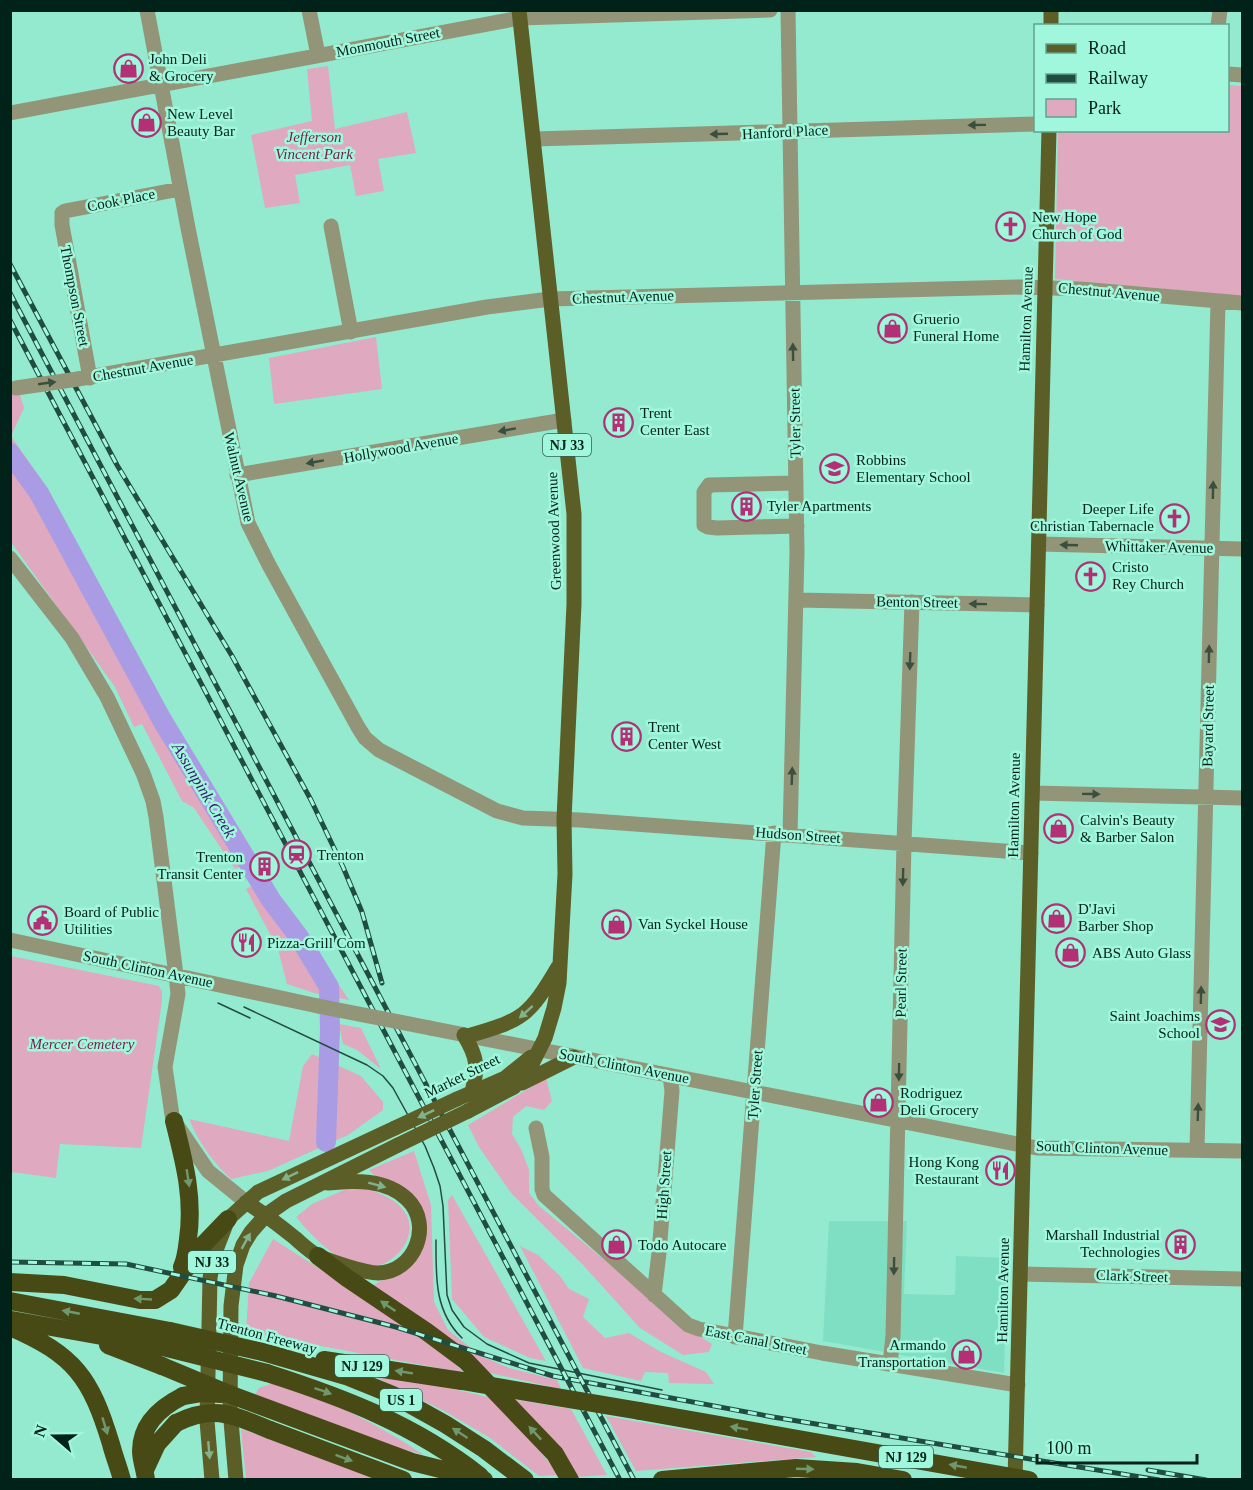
<svg xmlns="http://www.w3.org/2000/svg" width="1253" height="1490" font-family="'Times New Roman',serif">
<rect width="100%" height="100%" fill="#94eacf"/>
<path fill="#7fdfc3" d="M829,1221H907L904,1294L955,1295L956,1256L1007,1258L1004,1373L823,1341Z"/>
<path fill="#dfa9bf" d="M328,66L335,129L407,112L416,153L378,159L384,191L356,196L350,165L295,175L300,203L265,208L251,135L312,121L307,69Z
M1228,85L1242,86V296L1055,279L1058,131L1228,130Z
M376,337L382,389L274,404L269,358Z
M19,391L24,408L11,436L43,482L177,735L255,859L235,869L194,808L182,801L142,724L134,727L115,687L11,542L10,393Z
M267,878L349,1000L314,993L287,984L278,949L246,889Z
M11,956L159,986L162,992V1001L141,1148L60,1144L56,1178L11,1172Z
M339,1024L361,1028L381,1069L357,1050L343,1044Z
M312,1054L361,1076L383,1102V1110L348,1135L268,1171L231,1179C212,1161 199,1143 189,1119L289,1141L303,1066Z
M546,1078L552,1101L544,1110L526,1106L513,1117L512,1134L521,1149L529,1170V1193L539,1206L692,1332L712,1344L709,1352L683,1355L640,1328L584,1266L511,1193L479,1147L468,1125Z
M414,1151L431,1205L434,1302L448,1330L481,1356L509,1368L557,1380L561,1389L490,1373L369,1288L382,1280L426,1227L369,1170Z
M369,1189C383,1195 395,1199 404,1211C422,1236 393,1269 366,1267C340,1266 311,1235 296,1217L312,1204L344,1190Z
M452,1195L546,1361L530,1358L484,1337L452,1299L448,1200Z
M273,1239L414,1329L465,1373L246,1332L249,1283Z
M520,1246L538,1255L560,1276L569,1289L589,1299L583,1317L605,1338L629,1333L661,1352L706,1372L714,1384L669,1383L668,1373L645,1372L641,1381L583,1368Z
M385,1373L492,1398L561,1475L539,1476L490,1438L446,1412L373,1376Z
M279,1381C332,1402 376,1423 424,1455L388,1445L255,1395L259,1388Z
M512,1399L571,1409L607,1475L575,1477Z
M606,1416L811,1452L816,1457L636,1471Z
M241,1429L380,1479H246Z"/>
<g fill="none" stroke-linecap="round" stroke-linejoin="round">
<path stroke="#aa9ce4" stroke-width="20" d="M10,453L39,493L162,720L271,900L299,937L329,987L330,1029L326,1142"/>
<path stroke="#929578" stroke-width="15" d="M147,10L188,228L248,523L269,565L358,727L365,738L379,750L497,811L523,818L580,820L1031,853
M309,10L318,55
M788,10L797,552L790,835
M1218,26L1220,10
M1228,74L1242,75
M10,113L520,18L770,10
M534,139L1036,124
M331,226L351,332
M90,378L62,225V213L65,211L180,189
M78,379L487,307L550,299L1021,287L1081,289L1242,303
M237,475L564,420
M796,483L709,485L704,492V525L708,527L717,528L797,526
M1039,544L1242,549
M10,558L72,638L107,697L143,773L153,801L156,817L176,975L178,994L165,1067L172,1115L174,1121L208,1171L246,1202
M797,600L1037,605
M1033,793L1242,798
M10,940L318,1006
M430,1028L1037,1148L1242,1151
M536,1128L542,1157V1189L544,1195L688,1325L699,1329L822,1353L1018,1385
M1197,1150L1218,302
M1021,1274L1242,1279
M654,1295L659,1253L672,1091L670,1076
M735,1337L774,833
M890,1364L893,1336L904,843L912,602"/>
<path stroke="#5b5e27" stroke-width="15" d="M1051,26V10
M464,1035C478,1058 478,1067 472,1092
M468,1036C524,1020 529,1016 558,967
M522,1083L574,1057
M457,1099L505,1078L531,1057
M468,1111L514,1087L531,1066L545,1038L554,1008L559,983L565,874L564,819L574,604V514L519,10
M246,1202C263,1213 279,1225 295,1238C302,1244 311,1253 320,1257C333,1262 365,1273 378,1273C414,1273 434,1225 407,1199C386,1179 354,1180 328,1183
M212,1480L207,1421L210,1278L214,1255L228,1219L258,1192L395,1128
M236,1480L230,1409L231,1306L236,1265L243,1245L251,1232L266,1215L286,1201L398,1145
M1015,1480L1049,130"/>
<path stroke="#474a15" stroke-width="18" d="M174,1121C184,1161 194,1197 188,1239C187,1248 186,1258 182,1267
M318,1256L347,1278L427,1332L466,1361L555,1454L570,1480
M10,1282L64,1285L140,1300H155L171,1290L201,1247L228,1219
M10,1301L170,1331
M12,1320L163,1347
M10,1327C75,1355 91,1378 111,1444C114,1456 119,1468 122,1480
M108,1345L162,1366
M263,1352L346,1376L393,1395L445,1424L484,1449L525,1480
M324,1360L462,1381
M267,1373C345,1398 415,1425 480,1476
M234,1396L412,1462L484,1480
M640,1411L1029,1480
M270,1430L403,1480
M145,1470L157,1444L176,1423
M146,1480C145,1470 141,1460 141,1451C141,1424 161,1407 183,1396
M662,1480L796,1468L857,1472L903,1480"/>
<path stroke="#204d40" stroke-width="1.5" d="M218,1003L250,1018
M244,1007L367,1065L383,1076L393,1088L425,1146L434,1168L440,1186L443,1206L447,1295L452,1310L464,1327L487,1344L529,1363L662,1390
M436,1240C436,1276 434,1311 462,1338"/>
<defs>
<path id="rail" d="M10,264L117,465L232,656L311,800L343,867L362,912L382,983
M10,293L634,1480
M10,320L620,1480
M10,1262L126,1264L276,1296L396,1327L553,1376L773,1417L1159,1480
M1148,1470L1206,1480"/>
</defs>
<use href="#rail" stroke="#204d40" stroke-width="5"/>
<use href="#rail" stroke="#a1f7dc" stroke-width="3" stroke-dasharray="9" stroke-linecap="butt"/>
<path stroke="#929578" stroke-width="15" d="M16,388L78,379
M318,1006L430,1028"/>
<path stroke="#5b5e27" stroke-width="15" d="M395,1128L457,1099
M398,1145L468,1111"/>
<path stroke="#474a15" stroke-width="18" d="M170,1331L263,1352
M163,1347L267,1373
M162,1366L234,1396
M462,1381L640,1411
M183,1396L201,1393L221,1394
M176,1423C214,1404 233,1415 270,1430"/>
</g>
<defs><path id="oneway-solid" d="M-6-.8H1V-3.2L6.5 0L1 3.2V.8H-6Z" transform="scale(1.5)"/></defs>
<g fill="#3a503f">
<use href="#oneway-solid" transform="translate(977 125) rotate(179)"/>
<use href="#oneway-solid" transform="translate(719 134) rotate(178)"/>
<use href="#oneway-solid" transform="translate(793 352) rotate(-91)"/>
<use href="#oneway-solid" transform="translate(47 383) rotate(-8)"/>
<use href="#oneway-solid" transform="translate(507 430) rotate(170)"/>
<use href="#oneway-solid" transform="translate(315 462) rotate(170)"/>
<use href="#oneway-solid" transform="translate(1213 490) rotate(-89)"/>
<use href="#oneway-solid" transform="translate(1069 545) rotate(-178)"/>
<use href="#oneway-solid" transform="translate(978 604) rotate(-179)"/>
<use href="#oneway-solid" transform="translate(1209 654) rotate(-89)"/>
<use href="#oneway-solid" transform="translate(910 661) rotate(92)"/>
<use href="#oneway-solid" transform="translate(792 776) rotate(-88)"/>
<use href="#oneway-solid" transform="translate(1091 794) rotate(1)"/>
<use href="#oneway-solid" transform="translate(903 877) rotate(91)"/>
<use href="#oneway-solid" transform="translate(1201 995) rotate(-89)"/>
<use href="#oneway-solid" transform="translate(899 1072) rotate(91)"/>
<use href="#oneway-solid" transform="translate(1198 1112) rotate(-88)"/>
<use href="#oneway-solid" transform="translate(894 1266) rotate(91)"/>
</g>
<g fill="#82b28b">
<use href="#oneway-solid" transform="translate(526 1012) rotate(138)"/>
<use href="#oneway-solid" transform="translate(426 1114) rotate(155)"/>
<use href="#oneway-solid" transform="translate(290 1176) rotate(154)"/>
<use href="#oneway-solid" transform="translate(377 1185) rotate(15)"/>
<use href="#oneway-solid" transform="translate(246 1241) rotate(-61)"/>
<use href="#oneway-solid" transform="translate(209 1450) rotate(85)"/>
</g>
<g fill="#70986f">
<use href="#oneway-solid" transform="translate(188 1178) rotate(81)"/>
<use href="#oneway-solid" transform="translate(143 1299) rotate(-177)"/>
<use href="#oneway-solid" transform="translate(388 1306) rotate(-146)"/>
<use href="#oneway-solid" transform="translate(71 1312) rotate(-169)"/>
<use href="#oneway-solid" transform="translate(404 1372) rotate(-171)"/>
<use href="#oneway-solid" transform="translate(323 1391) rotate(19)"/>
<use href="#oneway-solid" transform="translate(105 1426) rotate(73)"/>
<use href="#oneway-solid" transform="translate(739 1428) rotate(-170)"/>
<use href="#oneway-solid" transform="translate(460 1433) rotate(-147)"/>
<use href="#oneway-solid" transform="translate(535 1433) rotate(-133)"/>
<use href="#oneway-solid" transform="translate(344 1458) rotate(20)"/>
<use href="#oneway-solid" transform="translate(958 1466) rotate(-170)"/>
<use href="#oneway-solid" transform="translate(805 1469) rotate(2)"/>
</g>
<defs>
<symbol id="shop-ring" viewBox="-11 -11 22 22"><circle r="9.5" fill="#a1f7dc" stroke="#b32f76" stroke-width="1.5"/><path d="M-5-2.5h2.3a2.7 3.5 0 0 1 5.4 0H5L5.5 6h-11ZM-1.5-2.5h3a1.5 2.3 0 0 0-3 0Z" fill="#b32f76"/></symbol>
<symbol id="church-ring" viewBox="-11 -11 22 22"><circle r="9.5" fill="#a1f7dc" stroke="#b32f76" stroke-width="1.5"/><path d="M-1.2-6h2.4v3.5h3.3v2.4h-3.3V6h-2.4V-.1h-3.3v-2.4h3.3Z" fill="#b32f76"/></symbol>
<symbol id="building-ring" viewBox="-11 -11 22 22"><circle r="9.5" fill="#a1f7dc" stroke="#b32f76" stroke-width="1.5"/><path d="M-4-6H4V6H1V3H-1V6H-4ZM-2.5-4.3h1.7v1.8h-1.7ZM.8-4.3h1.7v1.8H.8ZM-2.5-1h1.7V.8h-1.7ZM.8-1h1.7V.8H.8Z" fill="#b32f76"/></symbol>
<symbol id="school-ring" viewBox="-11 -11 22 22"><circle r="9.5" fill="#a1f7dc" stroke="#b32f76" stroke-width="1.5"/><path d="M0-5L7-2L0 1L-7-2ZM-4 1L0 2.5L4 1V4Q0 6-4 4Z" fill="#b32f76"/></symbol>
<symbol id="station-ring" viewBox="-11 -11 22 22"><circle r="9.5" fill="#a1f7dc" stroke="#b32f76" stroke-width="1.5"/><path d="M-3-6H3Q5-6 5-4V2Q5 4 3 4L4.5 6H3L1.5 4h-3L-3 6H-4.5L-3 4Q-5 4-5 2V-4Q-5-6-3-6ZM-3.5-4v3h7v-3ZM-3.5 1v1.5H-2V1ZM2 1v1.5H3.5V1Z" fill="#b32f76"/></symbol>
<symbol id="civic-ring" viewBox="-11 -11 22 22"><circle r="9.5" fill="#a1f7dc" stroke="#b32f76" stroke-width="1.5"/><path d="M-.6-6.5H3V-4.5H.6V-3L4-1V1h2V6H-6V1h2V-1L-.6-3ZM-1.2 2.5V6h2.4V2.5Z" fill="#b32f76"/></symbol>
<symbol id="restaurant-ring" viewBox="-11 -11 22 22"><circle r="9.5" fill="#a1f7dc" stroke="#b32f76" stroke-width="1.5"/><path d="M-5-6h1v4h1v-4h1v4h1v-4h1v5L-1.5 .5V6h-2V.5L-5-1ZM5-6V6H3V1.5H1.5Q1.5-4 5-6Z" fill="#b32f76"/></symbol>
</defs>
<g fill-rule="evenodd">
<use href="#shop-ring" x="112" y="52" width="33" height="33"/>
<use href="#shop-ring" x="130" y="106" width="33" height="33"/>
<use href="#church-ring" x="994" y="210" width="33" height="33"/>
<use href="#shop-ring" x="876" y="312" width="33" height="33"/>
<use href="#building-ring" x="602" y="406" width="33" height="33"/>
<use href="#school-ring" x="818" y="452" width="33" height="33"/>
<use href="#building-ring" x="730" y="490" width="33" height="33"/>
<use href="#church-ring" x="1158" y="502" width="33" height="33"/>
<use href="#church-ring" x="1074" y="560" width="33" height="33"/>
<use href="#building-ring" x="610" y="720" width="33" height="33"/>
<use href="#shop-ring" x="1042" y="812" width="33" height="33"/>
<use href="#station-ring" x="280" y="838" width="33" height="33"/>
<use href="#building-ring" x="248" y="850" width="33" height="33"/>
<use href="#shop-ring" x="1040" y="902" width="33" height="33"/>
<use href="#civic-ring" x="26" y="904" width="33" height="33"/>
<use href="#shop-ring" x="600" y="908" width="33" height="33"/>
<use href="#restaurant-ring" x="230" y="926" width="33" height="33"/>
<use href="#shop-ring" x="1054" y="936" width="33" height="33"/>
<use href="#school-ring" x="1204" y="1008" width="33" height="33"/>
<use href="#shop-ring" x="862" y="1086" width="33" height="33"/>
<use href="#restaurant-ring" x="984" y="1154" width="33" height="33"/>
<use href="#building-ring" x="1164" y="1228" width="33" height="33"/>
<use href="#shop-ring" x="600" y="1228" width="33" height="33"/>
<use href="#shop-ring" x="950" y="1338" width="33" height="33"/>
</g>
<g text-anchor="middle" dominant-baseline="central" stroke-width="5" stroke-linejoin="round" paint-order="stroke">
<g fill="#a1f7dc" stroke="#306254" stroke-width="1.5">
<rect x="543" y="434" width="48" height="22" rx="4.5"/>
<rect x="188" y="1251" width="48" height="22" rx="4.5"/>
<rect x="335" y="1355" width="54" height="22" rx="4.5"/>
<rect x="380" y="1389" width="42" height="22" rx="4.5"/>
<rect x="879" y="1446" width="54" height="22" rx="4.5"/>
</g>
<g font-size="14" font-weight="bold" fill="#002219">
<text x="567" y="445">NJ 33</text>
<text x="212" y="1262">NJ 33</text>
<text x="362" y="1366">NJ 129</text>
<text x="401" y="1400">US 1</text>
<text x="906" y="1457">NJ 129</text>
</g>
<g font-size="15" fill="#002219" stroke="#a1f7dc">
<text transform="translate(388 42) rotate(-11)">Monmouth Street</text>
<text transform="translate(785 132) rotate(-3)">Hanford Place</text>
<text transform="translate(121 200) rotate(-11)">Cook Place</text>
<text transform="translate(1109 292) rotate(5)">Chestnut Avenue</text>
<text transform="translate(75 296) rotate(79)">Thompson Street</text>
<text transform="translate(623 297) rotate(-2)">Chestnut Avenue</text>
<text transform="translate(1026 319) rotate(-88)">Hamilton Avenue</text>
<text transform="translate(143 368) rotate(-10)">Chestnut Avenue</text>
<text transform="translate(795 423) rotate(-91)">Tyler Street</text>
<text transform="translate(401 448) rotate(-10)">Hollywood Avenue</text>
<text transform="translate(239 477) rotate(77)">Walnut Avenue</text>
<text transform="translate(554 531) rotate(-92)">Greenwood Avenue</text>
<text transform="translate(1159 547) rotate(1)">Whittaker Avenue</text>
<text transform="translate(917 602) rotate(1)">Benton Street</text>
<text transform="translate(1208 726) rotate(-89)">Bayard Street</text>
<text transform="translate(1014 805) rotate(-89)">Hamilton Avenue</text>
<text transform="translate(798 835) rotate(4)">Hudson Street</text>
<text transform="translate(148 969) rotate(12)">South Clinton Avenue</text>
<text transform="translate(901 983) rotate(-89)">Pearl Street</text>
<text transform="translate(624 1066) rotate(11)">South Clinton Avenue</text>
<text transform="translate(462 1076) rotate(-26)">Market Street</text>
<text transform="translate(755 1085) rotate(-86)">Tyler Street</text>
<text transform="translate(1102 1148) rotate(2)">South Clinton Avenue</text>
<text transform="translate(664 1185) rotate(-86)">High Street</text>
<text transform="translate(1132 1276) rotate(2)">Clark Street</text>
<text transform="translate(1003 1290) rotate(-89)">Hamilton Avenue</text>
<text transform="translate(267 1336) rotate(15)">Trenton Freeway</text>
<text transform="translate(756 1340) rotate(11)">East Canal Street</text>
</g>
<g font-size="15" fill="#002219" stroke="#a1f7dc" text-anchor="start">
<text x="149" y="59">John Deli<tspan x="149" dy="17">&amp; Grocery</tspan></text>
<text x="167" y="114">New Level<tspan x="167" dy="17">Beauty Bar</tspan></text>
<text x="1032" y="217">New Hope<tspan x="1032" dy="17">Church of God</tspan></text>
<text x="913" y="319">Gruerio<tspan x="913" dy="17">Funeral Home</tspan></text>
<text x="640" y="413">Trent<tspan x="640" dy="17">Center East</tspan></text>
<text x="856" y="460">Robbins<tspan x="856" dy="17">Elementary School</tspan></text>
<text x="767" y="506">Tyler Apartments</text>
<text x="1154" y="509" text-anchor="end">Deeper Life<tspan x="1154" dy="17">Christian Tabernacle</tspan></text>
<text x="1112" y="567">Cristo<tspan x="1112" dy="17">Rey Church</tspan></text>
<text x="648" y="727">Trent<tspan x="648" dy="17">Center West</tspan></text>
<text x="1080" y="820">Calvin's Beauty<tspan x="1080" dy="17">&amp; Barber Salon</tspan></text>
<text x="317" y="855">Trenton</text>
<text x="243" y="857" text-anchor="end">Trenton<tspan x="243" dy="17">Transit Center</tspan></text>
<text x="1078" y="909">D'Javi<tspan x="1078" dy="17">Barber Shop</tspan></text>
<text x="64" y="912">Board of Public<tspan x="64" dy="17">Utilities</tspan></text>
<text x="638" y="924">Van Syckel House</text>
<text x="267" y="943">Pizza-Grill Com</text>
<text x="1092" y="953">ABS Auto Glass</text>
<text x="1200" y="1016" text-anchor="end">Saint Joachims<tspan x="1200" dy="17">School</tspan></text>
<text x="900" y="1093">Rodriguez<tspan x="900" dy="17">Deli Grocery</tspan></text>
<text x="979" y="1162" text-anchor="end">Hong Kong<tspan x="979" dy="17">Restaurant</tspan></text>
<text x="1160" y="1235" text-anchor="end">Marshall Industrial<tspan x="1160" dy="17">Technologies</tspan></text>
<text x="638" y="1245">Todo Autocare</text>
<text x="946" y="1345" text-anchor="end">Armando<tspan x="946" dy="17">Transportation</tspan></text>
</g>
<g font-size="15" font-style="italic" fill="#771d4d" stroke="#a1f7dc">
<text x="314" y="137">Jefferson<tspan x="314" dy="17">Vincent Park</tspan></text>
<text x="82" y="1044">Mercer Cemetery</text>
</g>
<g font-size="16" font-style="italic" fill="#351a6b" stroke="#a1f7dc">
<text transform="translate(204 790) rotate(59)">Assunpink Creek</text>
</g>
</g>
<rect width="1253" height="1490" fill="none" stroke="#002219" stroke-width="24"/>
<rect x="1034" y="24" width="195" height="108" fill="#a1f7dc" stroke="#61a28e" stroke-width="1.5"/>
<rect x="1046" y="44" width="30" height="9" fill="#5b5e27" stroke="#61a28e" stroke-width="1.5"/>
<text x="1088" y="54" font-size="18" fill="#002219">Road</text>
<rect x="1046" y="74" width="30" height="9" fill="#204d40" stroke="#61a28e" stroke-width="1.5"/>
<text x="1088" y="84" font-size="18" fill="#002219">Railway</text>
<rect x="1046" y="99" width="30" height="18" fill="#dfa9bf" stroke="#61a28e" stroke-width="1.5"/>
<text x="1088" y="114" font-size="18" fill="#002219">Park</text>
<g transform="translate(54 1436) rotate(290)" stroke="#a1f7dc" stroke-width="4.5" paint-order="stroke">
<path d="M0-4.5L10 22L0 15L-10 22Z" fill="#002219"/>
<text y="-9" font-size="16" font-weight="bold" text-anchor="middle" fill="#002219">N</text>
</g>
<path d="M1037 1454v9h160v-9" fill="none" stroke="#002219" stroke-width="3"/>
<text x="1046" y="1454" font-size="18" fill="#002219" stroke="#a1f7dc" stroke-width="4.5" paint-order="stroke">100 m</text>
</svg>
